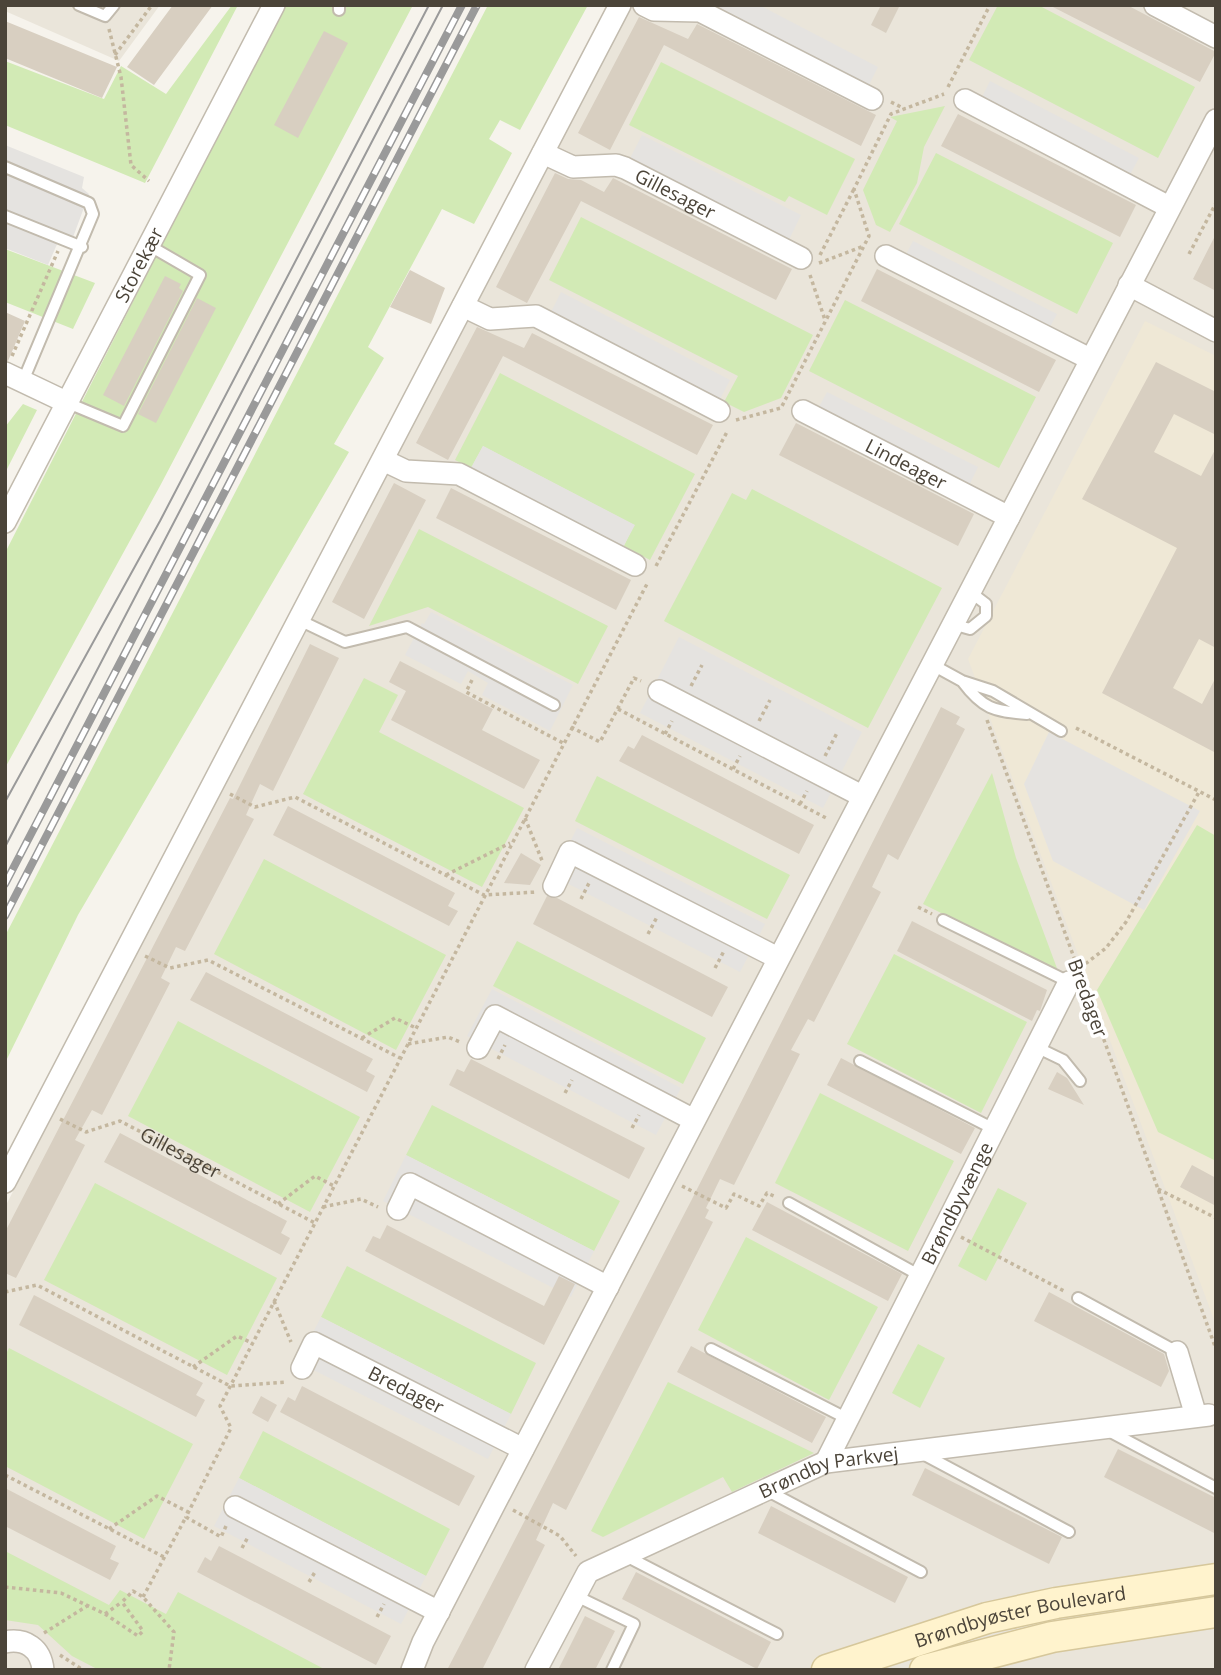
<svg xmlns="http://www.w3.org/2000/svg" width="1221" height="1675" font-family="'Open Sans',sans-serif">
<rect width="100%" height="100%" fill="#f6f3ec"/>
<path fill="#eae5da" d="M5,5H160L119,61L5,11Z
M628,5H1216V1670H5V1207Z"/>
<path fill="#efe8d6" d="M1145,321L1216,356V1325L968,659Z"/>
<path fill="#d2eab5" d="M232,5H238L145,183L5,125V61L104,99L121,66L166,94Z
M284,5H413L160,486L5,768V553Z
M488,5H588L520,130L500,120L489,139L512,153L474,224L442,209L368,347L384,358L334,444L349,452L78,915L5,1063V936Z
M998,5H1038L1195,87L1158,158L969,60Z
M661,62L855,159L827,215L789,196L785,202L629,125Z
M945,106L924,147L917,183L890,232L876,225L863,190L897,121L890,117Z
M936,153L1113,243L1077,314L899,224Z
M581,217L813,335L781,398L744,412L724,402L738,376L549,280Z
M5,249L95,283L73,329L5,302Z
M845,300L1036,397L999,468L809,371Z
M500,373L695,474L650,560L624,546L634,525L483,446L471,468L455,460Z
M23,404L37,410L5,473V427Z
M752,489L942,588L868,728L664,621L732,493L746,500Z
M419,529L608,626L578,684L428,607L369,626Z
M364,678L398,695L379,732L524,808L482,887L303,794Z
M992,773L1016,858L1058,971L923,904Z
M597,776L790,875L767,919L575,821Z
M1197,825L1216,836V1161L1158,1132L1097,990Z
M264,859L446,955L396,1050L214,954Z
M517,941L706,1038L683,1084L493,986Z
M894,954L1027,1022L981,1113L847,1044Z
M178,1021L360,1117L310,1212L128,1116Z
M820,1093L954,1161L908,1251L775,1183Z
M432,1105L620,1201L594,1251L406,1155Z
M95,1183L277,1278L227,1375L44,1280Z
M998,1188L1027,1203L986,1281L958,1266Z
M746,1237L878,1307L829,1400L698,1330Z
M347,1266L536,1363L511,1414L321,1317Z
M918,1344L945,1358L920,1408L892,1393Z
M9,1348L193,1444L144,1539L5,1466V1356Z
M668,1382L814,1453L732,1492L723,1477L603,1537L591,1531Z
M263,1431L450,1529L426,1576L239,1478Z
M5,1551L109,1605L120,1590L166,1614L178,1592L326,1670H99L72,1656L38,1625L5,1620Z"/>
<path fill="#e5e3e0" d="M713,5H759L878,67L864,95L708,15Z
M990,81L1139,158L1125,184L977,107Z
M642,135L801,215L785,248L625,168Z
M5,145L84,177L82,188L89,194L72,240L61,235L48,265L5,248Z
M913,241L1057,314L1045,336L901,264Z
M561,292L730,380L715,409L546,322Z
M827,392L978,467L965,494L814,416Z
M483,446L635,525L618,556L466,477Z
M431,612L573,685L550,731L482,695L488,683L468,671L461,684L405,655L422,623L424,624Z
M679,637L862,732L823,808L640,713Z
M1049,732L1200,811L1144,910L1053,861L1024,784Z
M577,828L765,924L740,972L553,876Z
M492,989L681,1088L656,1135L467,1036Z
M406,1155L594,1251L571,1297L383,1201Z
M321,1317L511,1414L488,1459L298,1362Z
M239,1478L426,1576L401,1624L214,1526Z"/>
<path fill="#d8cfc1" d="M173,5H213L154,85L127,67Z
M881,5H900L886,33L871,25Z
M1049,5H1127L1216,52L1200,82Z
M639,17L688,39L697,24L876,115L861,146L664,45L610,150L578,133Z
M5,21L117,67L102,98L5,58Z
M324,31L348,43L298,138L274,125Z
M958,114L1136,205L1120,237L941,146Z
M555,173L568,179L581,180L604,192L613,178L792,269L776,300L581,201L527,303L496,287Z
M1216,234V291L1193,279Z
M877,269L1056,360L1039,392L861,301Z
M410,270L445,288L431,324L390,307Z
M165,276L181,284L179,288L183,291L124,406L103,395Z
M197,298L216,308L156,423L138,414Z
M5,312L25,321L8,361L5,360Z
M477,327L524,348L532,333L713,425L697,455L503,356L448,460L416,443Z
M1156,362L1216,392V435L1174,414L1154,452L1201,476L1216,448V648L1199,639L1173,688L1202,704L1216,677V753L1102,693L1177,548L1082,499Z
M796,423L974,514L958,546L779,455Z
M394,483L426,500L364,619L332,602Z
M451,488L631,580L616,610L436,518Z
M310,644L339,658L273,791L260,784L246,815L254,819L185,951L176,947L161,978L170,983L102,1115L92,1110L75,1140L85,1145L16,1278L5,1273V1232L230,798L233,799Z
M400,661L493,709L482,730L540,760L524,789L391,720L406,691L389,682Z
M941,707L960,717L956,724L965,729L898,860L888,854L872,887L881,892L814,1022L808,1019L791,1050L800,1054L734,1185L720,1179L706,1208L709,1210L705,1218L713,1222L566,1510L553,1503L536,1540L545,1545L482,1670H447L691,1201Z
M642,735L814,825L799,854L619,761L628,746L634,749Z
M288,806L455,893L448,906L458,911L449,926L273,835Z
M521,853L541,865L530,885L504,883Z
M547,896L557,898L728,987L712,1017L533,924Z
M912,921L1047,990L1040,1011L1037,1010L1032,1021L897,951Z
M206,972L373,1059L366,1071L375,1076L367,1092L190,1000Z
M841,1058L975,1128L961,1154L827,1085Z
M471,1059L645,1148L629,1179L449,1085L457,1069L464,1072Z
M1057,1072L1067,1078L1084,1105L1048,1089Z
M120,1133L287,1221L281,1233L290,1238L281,1255L104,1162Z
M1192,1165L1216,1178V1206L1180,1187Z
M767,1202L902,1274L888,1301L752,1230Z
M387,1225L544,1306L559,1276L575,1284L544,1345L365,1251L373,1236L380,1239Z
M1049,1292L1164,1354L1169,1371L1161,1387L1034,1321Z
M34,1295L203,1383L196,1395L205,1400L196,1417L19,1325Z
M691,1346L826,1417L812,1443L677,1372Z
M302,1386L475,1476L459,1506L280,1412L288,1397L295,1401Z
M261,1396L277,1405L268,1422L252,1413Z
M1118,1449L1216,1498V1534L1104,1477Z
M925,1468L1062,1537L1049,1564L912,1495Z
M5,1488L116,1546L110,1559L119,1563L110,1580L5,1526Z
M771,1506L908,1577L895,1603L758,1533Z
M219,1546L391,1636L376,1665L197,1572L205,1557L211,1561Z
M636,1572L771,1642L757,1669L622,1599Z
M585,1616L615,1631L595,1670H558Z"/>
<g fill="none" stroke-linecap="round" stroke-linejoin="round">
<defs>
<path id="lane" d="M79,5L105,16L114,5
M339,5V10
M5,167L89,203L93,214L23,381
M5,216L82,247
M68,403L123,426L200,275L150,246
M299,620L345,642L407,627L554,705
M952,624L970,629L986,616V604L969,591
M931,664L962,681L993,691L1061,731
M962,681C983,709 993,711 1027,714
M943,920L1069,982
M1036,1047L1063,1060L1080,1081
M860,1061L994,1129
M789,1203L919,1275
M1078,1298L1177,1352
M711,1349L846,1418
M1107,1430L1216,1488
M923,1454L1069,1532
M766,1490L921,1572
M624,1555L777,1634
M574,1595L634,1624L612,1670"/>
<g id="street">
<path d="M644,5L654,10L700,11L872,99"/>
<path d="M1155,5L1216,37"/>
<path d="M965,100L1169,207"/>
<path id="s2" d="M543,153L573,167L616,165L625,168L801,258"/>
<path d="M886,256L1090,359"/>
<path d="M1129,285L1216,331"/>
<path d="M463,306L490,319L536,316L719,411"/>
<path d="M5,373L68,403"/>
<path id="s3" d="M803,411L1009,517"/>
<path d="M383,460L406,471L459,474L635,565"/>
<path id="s4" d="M5,522L274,5"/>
<path d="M659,691L862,796"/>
<path d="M554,886L570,852L778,958"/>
<path d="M478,1048L495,1016L694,1120"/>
<path d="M5,1182L620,5"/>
<path d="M398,1209L410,1184L608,1287"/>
<path d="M1177,1352L1196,1416"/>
<path id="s5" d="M302,1368L314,1343L523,1449"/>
<path id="s6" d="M826,1462L1069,982"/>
<path d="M235,1507L439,1612"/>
<path d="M5,1642C25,1638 41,1648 43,1670"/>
<path d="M412,1670L423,1642L493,1507L1216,120"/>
<path id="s7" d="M536,1670L588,1572L826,1462L1209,1415"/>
</g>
<g id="secondary">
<path id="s8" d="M827,1670L987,1618L1056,1603L1216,1579"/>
<path d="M925,1670L1052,1637L1216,1612"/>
</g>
</defs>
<use href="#lane" stroke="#c2bbae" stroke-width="14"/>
<use href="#street" stroke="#c2bbae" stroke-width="24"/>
<use href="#secondary" stroke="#d6c79b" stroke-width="33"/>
<g stroke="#c4b79f" stroke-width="3.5" stroke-dasharray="3.5 3.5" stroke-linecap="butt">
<path d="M109,29L121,77L131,165L149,181"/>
<path d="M115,55L152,5"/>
<path d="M948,87L990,5"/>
<path d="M891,102L905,109"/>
<path d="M1189,254L1216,203"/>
<path d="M820,255L854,189"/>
<path d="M819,263L864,246"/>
<path d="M810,275L825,320"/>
<path d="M12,356L58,251"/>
<path d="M736,420L781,408L869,236L854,189L891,114L944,94"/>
<path d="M656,566L728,430"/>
<path d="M472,680L466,692L563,743"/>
<path d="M691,686L702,665"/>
<path d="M618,709L828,819"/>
<path d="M987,720L1076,963"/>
<path d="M759,721L770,700"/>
<path d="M571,727L600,742L634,678L641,681"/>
<path d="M1076,728L1216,800"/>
<path d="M665,734L672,721"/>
<path d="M825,756L837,733"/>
<path d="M733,769L740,756"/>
<path d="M230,794L255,807L295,797L484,895L537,892"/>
<path d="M800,804L807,791"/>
<path d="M525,818L543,863"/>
<path d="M446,875L510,843"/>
<path d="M581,899L589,883"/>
<path d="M918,907L932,914"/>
<path d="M648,934L657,917"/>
<path d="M145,956L170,968L208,960L400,1058"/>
<path d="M715,968L724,951"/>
<path d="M1080,968L1106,948L1126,922L1199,792"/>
<path d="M1087,993L1216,1349"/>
<path d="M362,1038L395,1018L416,1028"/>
<path d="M408,1044L448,1037L460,1042"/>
<path d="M498,1059L505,1045"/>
<path d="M565,1093L572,1080"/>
<path id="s1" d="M60,1119L86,1132L120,1121L315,1223"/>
<path d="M632,1128L639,1115"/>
<path d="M682,1186L726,1208L734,1194L759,1206L767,1193L776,1197"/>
<path d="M1158,1189L1216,1218"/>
<path d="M278,1204L315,1176L334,1186"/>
<path d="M323,1207L361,1199L378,1207"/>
<path d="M961,1237L1066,1292"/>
<path d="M5,1292L37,1285L230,1386L286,1382"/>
<path d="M274,1301L291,1342"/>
<path d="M193,1367L237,1336L252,1343"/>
<path d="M5,1475L164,1557"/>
<path d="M513,1510L560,1536L576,1556"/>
<path d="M226,1526L221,1537L186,1517L231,1428L220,1406L648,582"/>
<path d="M109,1529L157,1496L188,1512"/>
<path d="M242,1548L248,1537"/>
<path d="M309,1582L315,1572"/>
<path d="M5,1587L61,1593L105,1614L138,1636L143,1631L122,1602L133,1591L143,1597L174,1632L169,1670"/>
<path d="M143,1597L186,1517"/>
<path d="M105,1614L122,1602"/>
<path d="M377,1617L384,1604"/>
<path d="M44,1633L87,1606"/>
<path d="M60,1655L83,1670"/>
</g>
<use href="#lane" stroke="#fff" stroke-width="10"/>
<use href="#street" stroke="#fff" stroke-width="21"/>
<use href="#secondary" stroke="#fff3cd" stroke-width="30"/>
<path stroke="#9a9a9a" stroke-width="2" d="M5,802L160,521L429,5
M5,847L443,5"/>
<defs>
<path id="rail" d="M5,884L462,5
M5,916L477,5"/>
</defs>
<use href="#rail" stroke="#9a9a9a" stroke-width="8"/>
<use href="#rail" stroke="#fff" stroke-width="5" stroke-dasharray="16" stroke-linecap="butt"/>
</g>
<g text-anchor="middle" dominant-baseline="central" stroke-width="7" stroke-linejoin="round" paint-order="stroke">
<g font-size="19" fill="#4b4439" stroke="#fff">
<text stroke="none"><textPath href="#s2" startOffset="142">Gillesager</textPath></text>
<text stroke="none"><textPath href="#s4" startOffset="290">Storekær</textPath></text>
<text stroke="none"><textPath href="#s3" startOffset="116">Lindeager</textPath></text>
<text transform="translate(1088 998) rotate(70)">Bredager</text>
<text stroke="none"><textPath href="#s1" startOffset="133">Gillesager</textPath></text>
<text stroke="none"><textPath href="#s6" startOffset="290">Brøndbyvænge</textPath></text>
<text stroke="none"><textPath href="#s5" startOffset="131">Bredager</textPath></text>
<text stroke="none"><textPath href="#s7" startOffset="373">Brøndby Parkvej</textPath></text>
<text stroke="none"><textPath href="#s8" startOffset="201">Brøndbyøster Boulevard</textPath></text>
</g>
</g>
<rect width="1221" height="1675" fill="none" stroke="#4b4439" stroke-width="14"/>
</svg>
